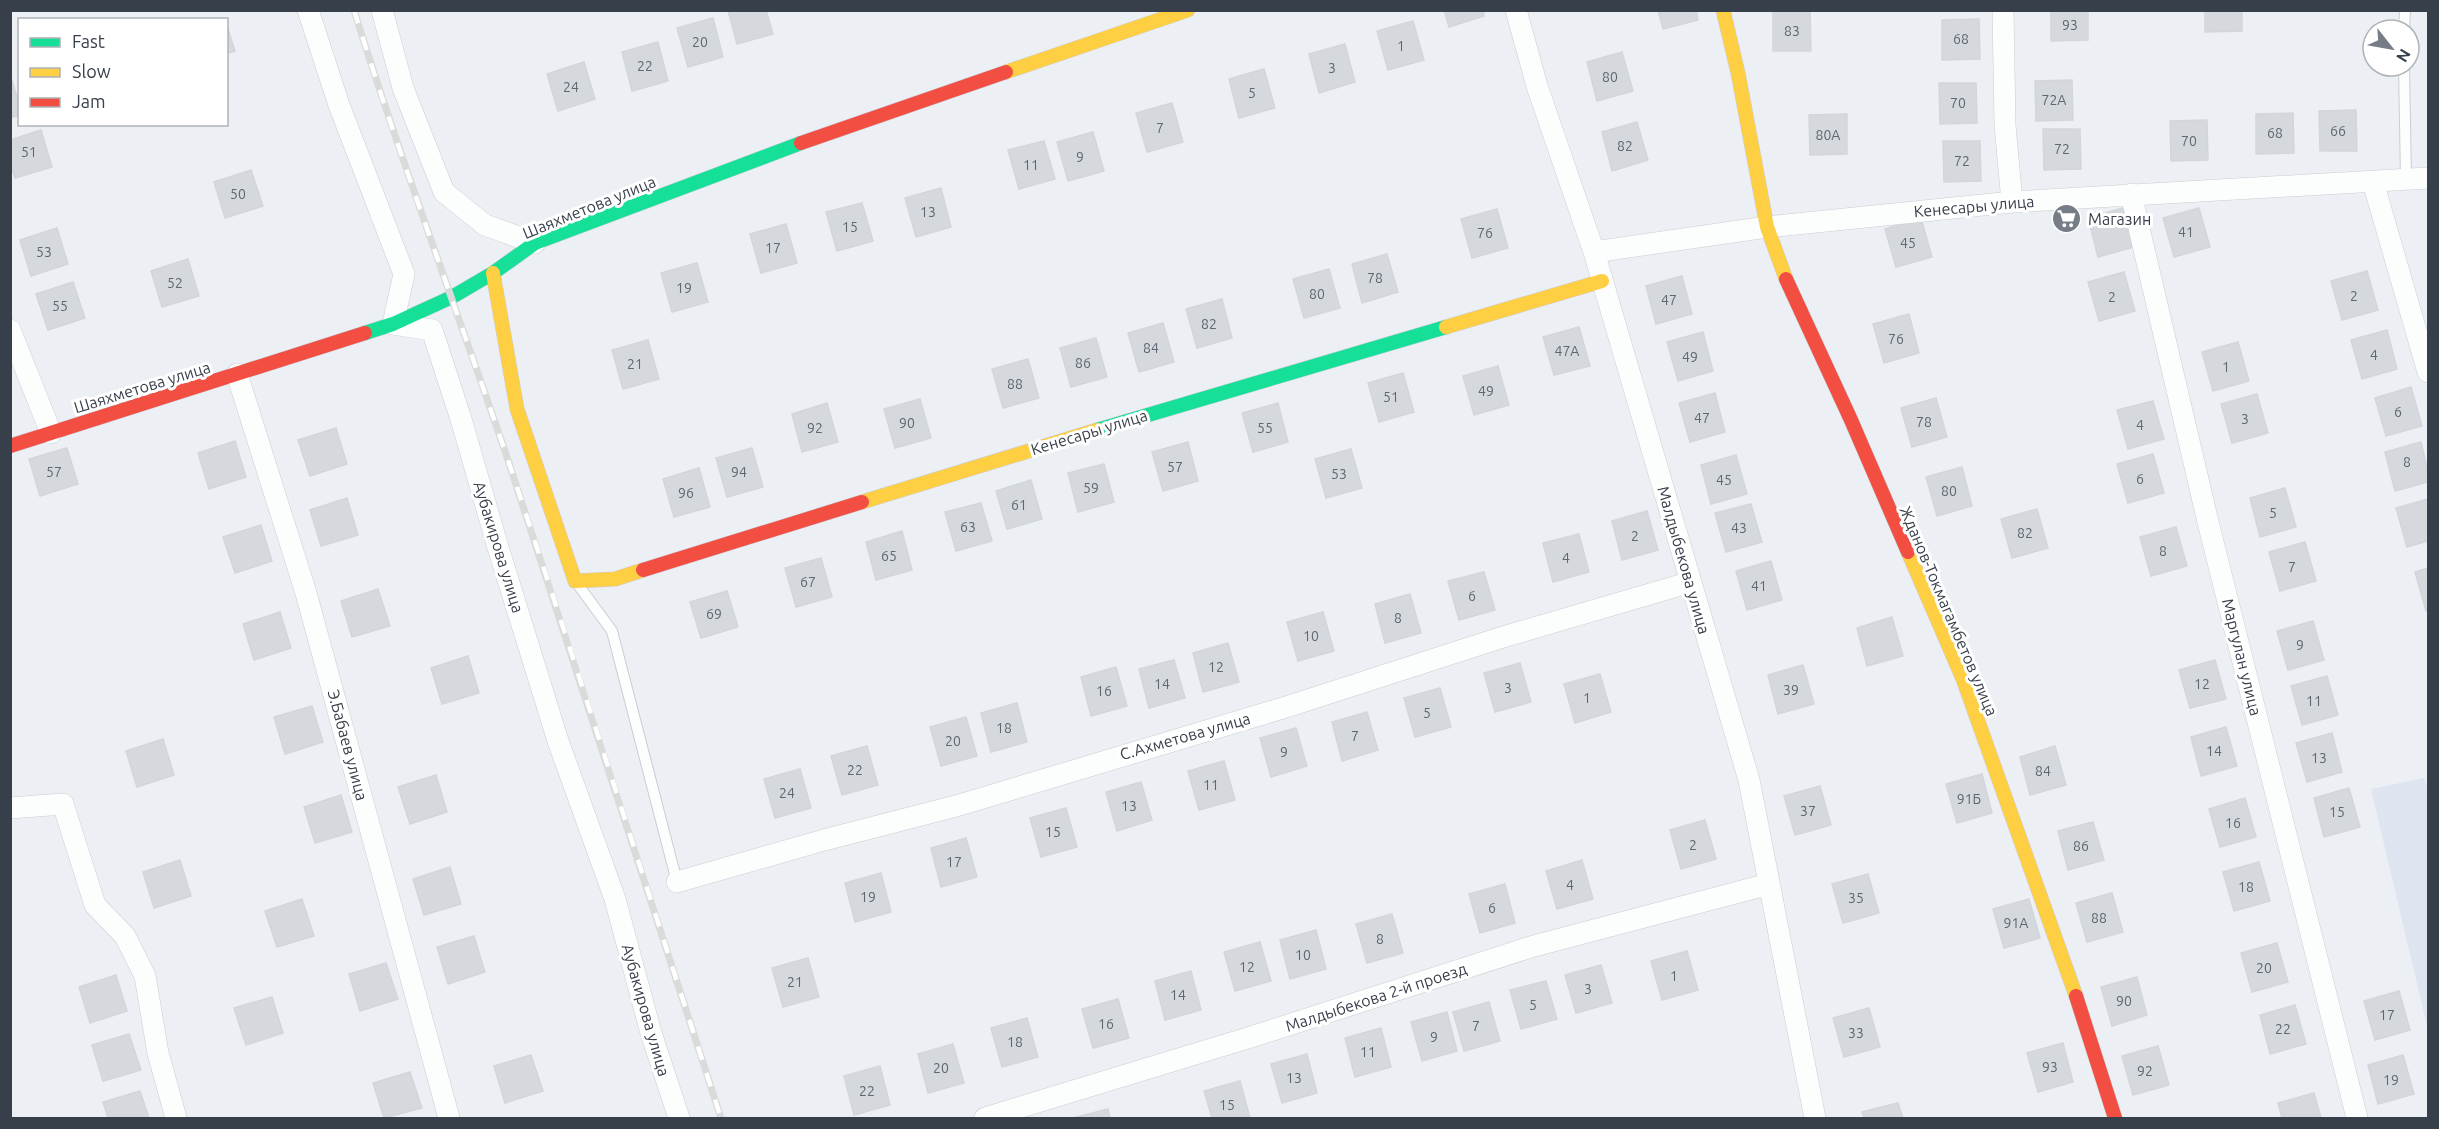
<svg xmlns="http://www.w3.org/2000/svg" width="2439" height="1129" font-family="Ubuntu,sans-serif">
<rect width="100%" height="100%" fill="#eceff3"/>
<path fill="#dee5f1" d="M2424,778L2428,789V1030L2371,789Z"/>
<path fill="#d5d8dd" stroke="#d2d6db" stroke-width="1.5" d="M728,10H766L773,34L737,44Z
M1444,10H1483L1484,16L1449,27Z
M1658,10H1696L1698,20L1663,29Z
M1810,10L1811,51H1773V11Z
M2051,10H2088V40L2051,41Z
M2205,10H2242V31L2205,32Z
M713,18L723,57L688,67L677,28Z
M1979,19L1980,59L1942,60V20Z
M1413,21L1424,60L1388,70L1377,31Z
M226,23L235,51L226,54Z
M658,42L668,81L632,91L622,52Z
M1345,44L1355,82L1319,93L1309,54Z
M1622,52L1633,91L1597,101L1587,62Z
M584,62L595,99L558,111L547,74Z
M1264,69L1275,108L1239,118L1229,79Z
M11,78L20,106V115L10,118Z
M2072,80L2073,120L2036,121L2035,81Z
M1939,83H1976L1977,123L1940,124Z
M1172,103L1183,142L1147,152L1136,113Z
M2356,110L2357,151H2320L2319,111Z
M2293,113L2294,153L2256,154V114Z
M1847,114V154L1810,155L1809,115Z
M2207,120L2208,160L2171,161L2170,121Z
M1637,122L1648,160L1612,171L1602,132Z
M2043,129H2080L2081,169L2044,170Z
M41,130L52,167L15,178L10,163V140Z
M1093,132L1104,171L1068,181L1057,142Z
M1044,141L1055,179L1019,189L1008,150Z
M1943,141H1980L1981,181L1944,182Z
M251,170L263,206L225,218L214,182Z
M941,188L951,227L916,237L905,198Z
M862,203L873,241L837,251L826,212Z
M2123,208L2134,247L2098,257L2088,218Z
M2199,208L2210,247L2174,257L2163,218Z
M1497,209L1508,248L1472,258L1461,219Z
M1921,218L1932,257L1896,267L1885,229Z
M786,224L797,263L761,273L750,234Z
M57,228L68,264L31,276L20,240Z
M1387,254L1398,292L1362,303L1352,264Z
M188,259L199,296L162,307L151,271Z
M697,263L708,302L672,312L661,273Z
M1329,269L1340,308L1304,318L1293,279Z
M2367,271L2378,310L2342,320L2331,281Z
M2124,272L2135,311L2099,321L2088,282Z
M1682,276L1692,314L1656,324L1646,286Z
M73,282L85,318L48,330L36,294Z
M1222,299L1232,338L1197,348L1186,309Z
M1909,314L1919,353L1884,363L1873,324Z
M1163,323L1174,362L1139,372L1128,333Z
M1579,327L1590,366L1554,375L1543,337Z
M2387,330L2397,369L2362,379L2351,340Z
M1703,332L1713,371L1678,381L1667,342Z
M1096,338L1107,377L1071,387L1060,348Z
M648,340L659,379L623,389L612,350Z
M2238,342L2249,381L2213,391L2202,352Z
M1028,359L1039,398L1003,408L992,369Z
M1498,366L1509,405L1474,415L1463,376Z
M1403,373L1414,412L1379,422L1368,383Z
M2411,387L2422,426L2386,436L2375,398Z
M1715,393L1725,432L1690,442L1679,403Z
M2257,394L2268,433L2232,443L2221,404Z
M1936,398L1947,437L1912,447L1901,408Z
M920,399L931,438L895,448L884,409Z
M2153,401L2164,439L2128,449L2117,410Z
M827,403L838,442L802,452L792,414Z
M1278,403L1288,442L1253,452L1242,413Z
M336,428L347,464L310,476L298,440Z
M235,441L246,477L209,489L198,453Z
M1188,442L1198,481L1163,491L1152,452Z
M2421,442L2428,472V482L2395,491L2385,452Z
M67,448L78,484L40,496L29,459Z
M752,448L763,487L727,497L716,458Z
M1351,449L1362,488L1326,498L1315,459Z
M2153,454L2164,493L2128,503L2117,464Z
M1736,455L1747,494L1711,504L1701,465Z
M1104,464L1114,502L1078,512L1068,473Z
M1962,467L1972,506L1937,516L1926,477Z
M699,468L710,507L674,517L663,479Z
M1031,480L1042,519L1007,529L996,491Z
M2285,488L2296,527L2260,537L2250,498Z
M347,498L358,535L321,546L310,510Z
M2428,499V541L2407,547L2396,508Z
M981,503L992,541L956,551L945,512Z
M1751,504L1762,542L1726,552L1715,513Z
M2037,509L2048,548L2012,558L2001,519Z
M1647,511L1658,550L1622,560L1612,521Z
M261,525L272,561L235,573L223,537Z
M2176,527L2187,566L2151,576L2140,537Z
M902,531L912,570L876,580L866,542Z
M1579,534L1589,572L1553,582L1543,543Z
M2305,542L2316,581L2280,591L2269,552Z
M821,558L832,597L796,607L785,568Z
M1771,561L1782,600L1747,610L1736,571Z
M2428,568V610L2426,611L2415,572Z
M1484,572L1495,610L1459,620L1448,581Z
M378,589L390,626L352,637L341,601Z
M727,591L738,627L701,638L690,602Z
M1410,594L1421,633L1385,643L1375,604Z
M280,612L291,648L254,660L243,624Z
M1323,612L1334,651L1298,661L1287,622Z
M1892,617L1903,656L1867,666L1857,628Z
M2313,621L2324,660L2288,670L2277,631Z
M1228,643L1239,682L1203,692L1193,653Z
M468,656L479,693L442,704L431,668Z
M1174,660L1185,698L1149,708L1139,669Z
M2215,660L2226,699L2190,708L2179,670Z
M1520,663L1531,702L1495,712L1484,673Z
M1803,665L1814,704L1778,714L1768,675Z
M1116,667L1127,706L1091,716L1081,677Z
M1600,674L1611,712L1575,723L1564,684Z
M2327,676L2338,715L2302,725L2291,686Z
M1440,688L1451,727L1415,737L1404,698Z
M1017,703L1027,742L991,752L981,713Z
M312,706L323,742L285,754L274,717Z
M1367,712L1378,750L1342,761L1332,722Z
M966,717L977,756L941,766L930,727Z
M2226,727L2237,766L2201,776L2191,737Z
M1296,728L1307,766L1271,777L1260,738Z
M2332,733L2342,772L2307,782L2296,743Z
M163,739L174,775L137,787L126,751Z
M867,746L878,785L842,795L831,756Z
M2055,746L2066,785L2030,795L2020,757Z
M1224,761L1235,800L1199,810L1188,771Z
M800,769L811,808L775,818L764,779Z
M1982,774L1992,813L1957,823L1946,784Z
M436,775L447,812L410,824L398,787Z
M1141,782L1152,820L1117,831L1106,792Z
M1820,786L1831,825L1795,835L1784,796Z
M2349,788L2360,827L2324,837L2314,798Z
M341,795L352,832L315,843L304,807Z
M2245,798L2256,837L2220,847L2209,809Z
M1066,808L1077,847L1041,857L1030,818Z
M1705,820L1716,859L1681,869L1670,830Z
M2093,822L2104,860L2068,870L2058,831Z
M966,838L977,877L941,887L931,848Z
M180,860L191,896L154,908L143,872Z
M1582,860L1593,899L1557,909L1546,871Z
M2259,862L2270,901L2234,911L2223,872Z
M450,867L461,904L424,915L413,879Z
M881,873L891,912L855,922L845,883Z
M1868,874L1879,913L1843,923L1832,884Z
M1505,884L1515,923L1480,933L1469,894Z
M2112,893L2123,932L2087,942L2076,903Z
M302,899L314,936L277,947L265,911Z
M2029,899L2040,938L2004,948L1993,909Z
M1392,914L1403,953L1367,963L1356,924Z
M1316,930L1326,969L1290,979L1280,940Z
M474,936L485,972L448,984L437,947Z
M1260,942L1271,981L1235,991L1224,952Z
M2277,943L2288,982L2252,992L2241,953Z
M1687,951L1698,990L1662,1000L1651,961Z
M808,958L819,997L783,1007L772,968Z
M386,963L398,999L360,1011L349,974Z
M1601,965L1612,1003L1576,1013L1565,975Z
M1191,971L1201,1010L1165,1020L1155,981Z
M116,975L127,1011L90,1023L79,987Z
M2137,977L2147,1015L2112,1026L2101,987Z
M1546,981L1557,1019L1521,1029L1510,990Z
M2399,991L2410,1030L2375,1040L2364,1001Z
M272,997L283,1033L246,1045L234,1008Z
M1118,999L1129,1038L1093,1048L1082,1009Z
M1489,1002L1500,1041L1464,1051L1453,1012Z
M2295,1005L2306,1044L2270,1054L2260,1015Z
M1869,1008L1880,1047L1844,1057L1833,1018Z
M1447,1012L1457,1051L1422,1061L1411,1022Z
M1027,1018L1038,1057L1002,1067L991,1028Z
M1381,1028L1391,1067L1355,1077L1345,1038Z
M129,1034L141,1070L103,1081L92,1045Z
M2063,1043L2073,1082L2038,1092L2027,1053Z
M953,1044L964,1083L928,1093L918,1054Z
M2158,1046L2169,1085L2133,1095L2122,1056Z
M1307,1054L1317,1093L1282,1103L1271,1064Z
M531,1055L543,1091L505,1103L494,1066Z
M2403,1055L2414,1094L2378,1104L2368,1065Z
M880,1066L890,1105L854,1115L844,1076Z
M410,1072L422,1108L384,1118L373,1083Z
M1240,1081L1250,1118H1212L1204,1091Z
M140,1091L149,1118H108L103,1102Z
M2314,1093L2321,1118H2282L2278,1103Z
M1898,1103L1903,1118H1864L1862,1112Z
M1108,1109L1110,1118H1073Z"/>
<g fill="none" stroke-linecap="round" stroke-linejoin="round">
<defs>
<path id="lane" d="M2404,30L2405,11
M2404,66L2406,179
M579,586L612,631L677,882"/>
<path id="street" d="M308,10L339,105L404,274L393,324L432,330L461,419L497,544L558,741L615,899L651,1033L679,1118
M382,10L403,88L444,192L485,225L535,243
M1516,10L1537,86L1594,252L1749,780L1815,1118
M2003,10L2005,125L2012,202
M2373,182L2428,372
M2131,194L2208,522L2357,1118
M1594,252L1767,227L2012,202L2428,178
M10,330L51,433
M237,374L306,593L449,1118
M10,808L63,804L95,905L125,936L145,976L158,1053L176,1118
M677,882L824,840L956,806L1283,708L1503,637L1691,582
M985,1118L1251,1037L1534,946L1769,884"/>
<path id="fast" d="M365,333L393,324L452,297L493,273L535,243L801,143
M1097,430L1446,327"/>
<path id="slow" d="M1723,10L1738,73L1767,227L1786,279
M1006,72L1188,10
M493,273L517,409L575,581L615,579L643,570
M1446,327L1602,281
M862,502L1097,430
M1908,552L1963,679L2076,996"/>
<path id="jam" d="M801,143L1006,72
M1786,279L1851,420L1908,552
M10,446L365,333
M643,570L862,502
M2076,996L2115,1118"/>
</defs>
<use href="#lane" stroke="#cacdd1" stroke-width="12"/>
<use href="#street" stroke="#cacdd1" stroke-width="22"/>
<use href="#fast" stroke="#c8cdd9" stroke-width="15"/>
<use href="#slow" stroke="#c8cdd9" stroke-width="15"/>
<use href="#jam" stroke="#c8cdd9" stroke-width="15"/>
<use href="#lane" stroke="#fcfdfd" stroke-width="10"/>
<use href="#street" stroke="#fcfdfd" stroke-width="21"/>
<use href="#fast" stroke="#16e098" stroke-width="14"/>
<use href="#slow" stroke="#ffcf43" stroke-width="14"/>
<use href="#jam" stroke="#f24e42" stroke-width="14"/>
<defs>
<path id="rail" d="M354,10C401,162 457,310 508,460C581,679 650,899 721,1118"/>
</defs>
<use href="#rail" stroke="#d9dada" stroke-width="7"/>
<use href="#rail" stroke="#fff" stroke-width="4.5" stroke-dasharray="14" stroke-linecap="butt"/>
</g>
<defs>
<symbol id="supermarket-disc" viewBox="-11 -11 22 22"><circle r="9.5" fill="#767d86" stroke="#fff"/><path d="M-6-5.5h2.5l.6 2H6L4.5 2H-2.5L-4.4-4H-6ZM-1.5 3.2a1.3 1.3 0 1 0 .1 0ZM3 3.2a1.3 1.3 0 1 0 .1 0Z" fill="#fff"/></symbol>
</defs>
<g fill-rule="evenodd">
<use href="#supermarket-disc" x="2050" y="202" width="33" height="33"/>
</g>
<g text-anchor="middle" dominant-baseline="central" stroke-width="6" stroke-linejoin="round" paint-order="stroke">
<g font-size="14" fill="#5f6670">
<text x="2070" y="25">93</text>
<text x="1792" y="31">83</text>
<text x="1961" y="39">68</text>
<text x="700" y="42">20</text>
<text x="1401" y="46">1</text>
<text x="645" y="66">22</text>
<text x="1332" y="68">3</text>
<text x="1610" y="77">80</text>
<text x="571" y="87">24</text>
<text x="1252" y="93">5</text>
<text x="2054" y="100">72А</text>
<text x="1958" y="103">70</text>
<text x="1160" y="128">7</text>
<text x="2338" y="131">66</text>
<text x="2275" y="133">68</text>
<text x="1828" y="135">80А</text>
<text x="2189" y="141">70</text>
<text x="1625" y="146">82</text>
<text x="2062" y="149">72</text>
<text x="29" y="152">51</text>
<text x="1080" y="157">9</text>
<text x="1962" y="161">72</text>
<text x="1031" y="165">11</text>
<text x="238" y="194">50</text>
<text x="928" y="212">13</text>
<text x="850" y="227">15</text>
<text x="2186" y="232">41</text>
<text x="1485" y="233">76</text>
<text x="1908" y="243">45</text>
<text x="773" y="248">17</text>
<text x="44" y="252">53</text>
<text x="1375" y="278">78</text>
<text x="175" y="283">52</text>
<text x="684" y="288">19</text>
<text x="1317" y="294">80</text>
<text x="2354" y="296">2</text>
<text x="2112" y="297">2</text>
<text x="1669" y="300">47</text>
<text x="60" y="306">55</text>
<text x="1209" y="324">82</text>
<text x="1896" y="339">76</text>
<text x="1151" y="348">84</text>
<text x="1567" y="351">47А</text>
<text x="2374" y="355">4</text>
<text x="1690" y="357">49</text>
<text x="1083" y="363">86</text>
<text x="635" y="364">21</text>
<text x="2226" y="367">1</text>
<text x="1015" y="384">88</text>
<text x="1486" y="391">49</text>
<text x="1391" y="397">51</text>
<text x="2398" y="412">6</text>
<text x="1702" y="418">47</text>
<text x="2245" y="419">3</text>
<text x="1924" y="422">78</text>
<text x="907" y="423">90</text>
<text x="2140" y="425">4</text>
<text x="815" y="428">92</text>
<text x="1265" y="428">55</text>
<text x="2407" y="462">8</text>
<text x="1175" y="467">57</text>
<text x="54" y="472">57</text>
<text x="739" y="472">94</text>
<text x="1339" y="474">53</text>
<text x="2140" y="479">6</text>
<text x="1724" y="480">45</text>
<text x="1091" y="488">59</text>
<text x="1949" y="491">80</text>
<text x="686" y="493">96</text>
<text x="1019" y="505">61</text>
<text x="2273" y="513">5</text>
<text x="968" y="527">63</text>
<text x="1739" y="528">43</text>
<text x="2025" y="533">82</text>
<text x="1635" y="536">2</text>
<text x="2163" y="551">8</text>
<text x="889" y="556">65</text>
<text x="1566" y="558">4</text>
<text x="2292" y="567">7</text>
<text x="808" y="582">67</text>
<text x="1759" y="586">41</text>
<text x="1472" y="596">6</text>
<text x="714" y="614">69</text>
<text x="1398" y="618">8</text>
<text x="1311" y="636">10</text>
<text x="2300" y="645">9</text>
<text x="1216" y="667">12</text>
<text x="1162" y="684">14</text>
<text x="2202" y="684">12</text>
<text x="1508" y="688">3</text>
<text x="1791" y="690">39</text>
<text x="1104" y="691">16</text>
<text x="1587" y="698">1</text>
<text x="2314" y="701">11</text>
<text x="1427" y="713">5</text>
<text x="1004" y="728">18</text>
<text x="1355" y="736">7</text>
<text x="953" y="741">20</text>
<text x="2214" y="751">14</text>
<text x="1284" y="752">9</text>
<text x="2319" y="758">13</text>
<text x="855" y="770">22</text>
<text x="2043" y="771">84</text>
<text x="1211" y="785">11</text>
<text x="787" y="793">24</text>
<text x="1969" y="799">91Б</text>
<text x="1129" y="806">13</text>
<text x="1808" y="811">37</text>
<text x="2337" y="812">15</text>
<text x="2233" y="823">16</text>
<text x="1053" y="832">15</text>
<text x="1693" y="845">2</text>
<text x="2081" y="846">86</text>
<text x="954" y="862">17</text>
<text x="1570" y="885">4</text>
<text x="2246" y="887">18</text>
<text x="868" y="897">19</text>
<text x="1856" y="898">35</text>
<text x="1492" y="908">6</text>
<text x="2099" y="918">88</text>
<text x="2016" y="923">91А</text>
<text x="1380" y="939">8</text>
<text x="1303" y="955">10</text>
<text x="1247" y="967">12</text>
<text x="2264" y="968">20</text>
<text x="1674" y="976">1</text>
<text x="795" y="982">21</text>
<text x="1588" y="989">3</text>
<text x="1178" y="995">14</text>
<text x="2124" y="1001">90</text>
<text x="1533" y="1005">5</text>
<text x="2387" y="1015">17</text>
<text x="1106" y="1024">16</text>
<text x="1476" y="1026">7</text>
<text x="2283" y="1029">22</text>
<text x="1856" y="1033">33</text>
<text x="1434" y="1037">9</text>
<text x="1015" y="1042">18</text>
<text x="1368" y="1052">11</text>
<text x="2050" y="1067">93</text>
<text x="941" y="1068">20</text>
<text x="2145" y="1071">92</text>
<text x="1294" y="1078">13</text>
<text x="2391" y="1080">19</text>
<text x="867" y="1091">22</text>
<text x="1227" y="1105">15</text>
</g>
<g font-size="16" fill="#373f4b" stroke="#fff">
<text transform="translate(1974 206) rotate(-5)">Кенесары улица</text>
<text transform="translate(589 207) rotate(-22)">Шаяхметова улица</text>
<text transform="translate(142 387) rotate(-17)">Шаяхметова улица</text>
<text transform="translate(1089 432) rotate(-17)">Кенесары улица</text>
<text transform="translate(499 547) rotate(73)">Аубакирова улица</text>
<text transform="translate(1684 560) rotate(74)">Малдыбекова улица</text>
<text transform="translate(1949 611) rotate(67)">Жданов-Токмагамбетов улица</text>
<text transform="translate(2242 657) rotate(76)">Маргулан улица</text>
<text transform="translate(1185 736) rotate(-16)">С.Ахметова улица</text>
<text transform="translate(348 745) rotate(75)">Э.Бабаев улица</text>
<text transform="translate(1376 997) rotate(-18)">Малдыбекова 2-й проезд</text>
<text transform="translate(646 1010) rotate(74)">Аубакирова улица</text>
</g>
<g font-size="16" fill="#373f4b" stroke="#fff" text-anchor="start">
<text x="2088" y="219">Магазин</text>
</g>
</g>
<rect width="2439" height="1129" fill="none" stroke="#373f4b" stroke-width="24"/>
<rect x="18" y="18" width="210" height="108" fill="#ffffff" stroke="#afb2b7" stroke-width="1.5"/>
<rect x="30" y="38" width="30" height="9" fill="#16e098" stroke="#afb2b7" stroke-width="1.5"/>
<text x="72" y="48" font-size="18" fill="#373f4b">Fast</text>
<rect x="30" y="68" width="30" height="9" fill="#ffcf43" stroke="#afb2b7" stroke-width="1.5"/>
<text x="72" y="78" font-size="18" fill="#373f4b">Slow</text>
<rect x="30" y="98" width="30" height="9" fill="#f24e42" stroke="#afb2b7" stroke-width="1.5"/>
<text x="72" y="108" font-size="18" fill="#373f4b">Jam</text>
<g transform="translate(2391 48) rotate(121)"><circle r="28" fill="#ffffff" stroke="#afb2b7" stroke-width="1.5"/>
<path d="M0-4.5L10 22L0 15L-10 22Z" fill="#767d86"/>
<text y="-9" font-size="16" font-weight="bold" text-anchor="middle" fill="#373f4b">N</text>
</g>
</svg>
